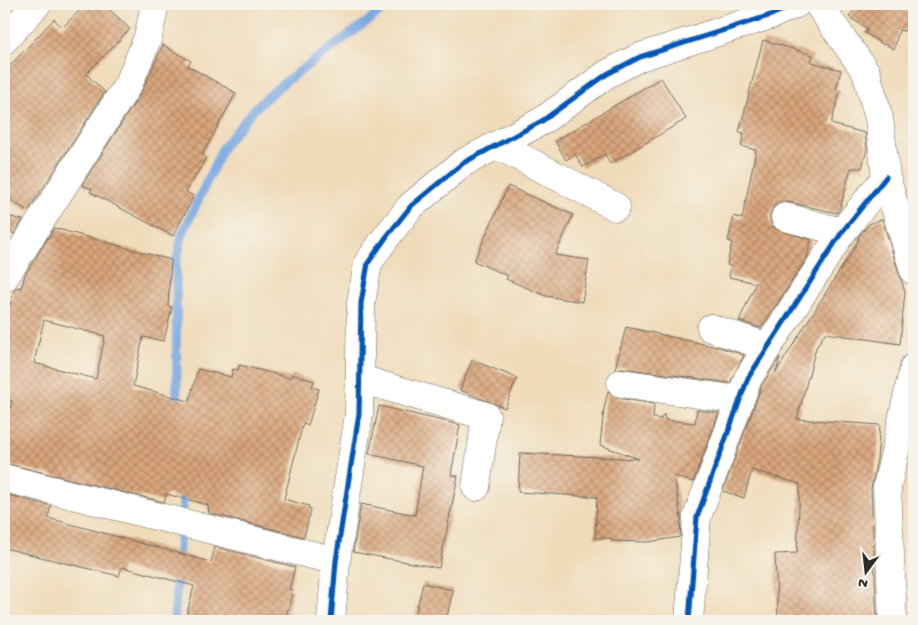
<svg xmlns="http://www.w3.org/2000/svg" width="918" height="625" font-family="'Gochi Hand',sans-serif">
<defs>
<pattern id="building-cross-hatch" width="8" height="8" patternUnits="userSpaceOnUse" patternTransform="scale(1.25)"><rect width="8" height="8" fill="#daa67c"/><path d="M0 0l8 8M0 8l8-8" fill="none" stroke="#b18766"/></pattern>
</defs>
<rect width="100%" height="100%" fill="#f7f3e8"/>
<filter id="ink" filterUnits="userSpaceOnUse"><feTurbulence type="fractalNoise" baseFrequency=".02" numOctaves="2"/><feDisplacementMap in="SourceGraphic" scale="10" xChannelSelector="R" yChannelSelector="G"/><feConvolveMatrix kernelMatrix="1 2 1 2 8 2 1 2 1" color-interpolation-filters="sRGB"/></filter>
<filter id="wash" filterUnits="userSpaceOnUse"><feTurbulence type="fractalNoise" baseFrequency=".0096" numOctaves="4" result="noise"/><feDisplacementMap in="SourceGraphic" scale="20" xChannelSelector="R" yChannelSelector="G"/><feGaussianBlur stdDeviation="1.12" result="paint"/><feColorMatrix in="noise" values="0 0 0 0 0 0 0 0 0 0 0 0 0 0 0 0 0 1.4 0 .05"/><feComposite in="paint" operator="in"/></filter>
<g filter="url(#wash)">
<rect width="100%" height="100%" fill="#efdbb9"/>
<g fill="none" stroke-linecap="round" stroke-linejoin="round">
<path stroke="#78a7e2" stroke-width="9" d="M177,409L176,264L182,235L223,147L256,107L281,85L391,4
M182,486L183,511
M174,621L180,533"/>
</g>
<g id="blocks">
<path fill="url(#building-cross-hatch)" fill-rule="evenodd" d="M86,4H104L130,29L86,74L105,92L28,211L4,196V72L54,19L62,28Z
M859,4H895L914,16V33L899,30L894,49L885,44L884,45L865,33L868,29L849,17Z
M763,40L813,55L811,62L841,70L836,90L840,91L831,124L865,133L867,149L862,168H851L840,209L837,213L788,202H780L774,206L770,214V221L774,228L811,240L807,258L761,328L739,321L756,283L729,277L731,266L727,265L732,242L728,241L734,216L742,219L756,150L741,146L744,133L739,132Z
M163,45L191,61L188,66L236,93L202,155L206,158L186,192L194,196L173,236L90,192L92,189L82,185L142,91Z
M661,78L686,119L610,164L605,154L583,167L575,154L566,160L555,141Z
M508,186L573,215L555,255L589,260L582,302L546,296L506,279L508,276L474,261Z
M4,215L23,220L14,234L4,228Z
M882,219L905,292L900,344L825,333L816,348L797,419L880,425L877,459L871,488L877,621H778L775,554L797,553L800,484L752,470L744,498L723,491L762,385L780,357L776,372L859,240L858,237L869,224Z
M54,228L171,260L168,306L172,307L164,341L143,337L133,386L189,401L198,369L231,377L233,369L238,370L239,365L291,378L292,374L314,381L312,387L319,389L308,425L303,423L284,499L309,506L308,508L311,509L304,537L209,513L208,505L166,494L164,502L4,463V430L12,401L4,398V328L14,290L17,287L21,288L25,275ZM44,320L105,336L96,379L34,363Z
M626,327L722,348L744,355L730,383L623,368L615,369Z
M472,360L517,378L505,408L460,390Z
M608,391L618,398L654,404L653,418L661,419L664,414L665,420L695,423L697,410L719,413L693,482L674,476L681,518L680,537L648,542L611,541V538H595L597,497L518,492L520,453L639,459L600,445L604,409Z
M379,406L460,425L451,475L458,476L439,568L353,552L361,504L415,515L423,466L369,454Z
M4,494L51,506L48,518L211,562L215,547L295,567L289,589L293,590L285,621H185L194,586L122,567L119,576L4,548Z
M423,583L453,590L446,621H414Z"/>
</g>
</g>
<g filter="url(#ink)">
<use href="#blocks" fill-opacity="0" stroke="#70695d" stroke-width="1"/>
<g fill="none" stroke-linecap="round" stroke-linejoin="round">
<defs>
<path id="minor" d="M818,4L866,72L879,118L886,177L914,271
M4,40L37,4
M497,145L616,207
M785,217L842,232
M4,278L129,83L148,37L155,4
M711,328L768,347
M360,379L486,416L476,487
M621,383L739,400
M4,478L336,561
M331,621L336,561L359,414L361,303L368,263L387,236L411,206L463,163L542,121L607,74L640,57L771,15L796,4
M689,621L697,517L748,378L842,232L886,177
M893,621L887,487L914,367"/>
</defs>
<use href="#minor" stroke="#70695d" stroke-width="29"/>
<use href="#minor" stroke="#fff" stroke-width="28"/>
<defs>
<path id="cycleway" d="M331,621L336,561L359,414L361,303L368,263L387,236L411,206L463,163L542,121L607,74L640,57L771,15L796,4
M689,621L697,517L748,378L842,232L886,177"/>
</defs>
<use href="#cycleway" stroke="#f7f3e8" stroke-width="8"/>
<use href="#cycleway" stroke="#0057b8" stroke-width="5"/>
</g>
</g>
<rect width="918" height="625" fill="none" stroke="#f7f3e8" stroke-width="20"/>
<g transform="translate(866 572) rotate(195)" stroke="#f7f3e8" stroke-width="4" paint-order="stroke">
<path d="M0-4L9 19L0 12L-9 19Z" fill="#2b2b2b"/>
<text y="-8" font-size="14" font-weight="bold" text-anchor="middle" fill="#2b2b2b">N</text>
</g>
</svg>
